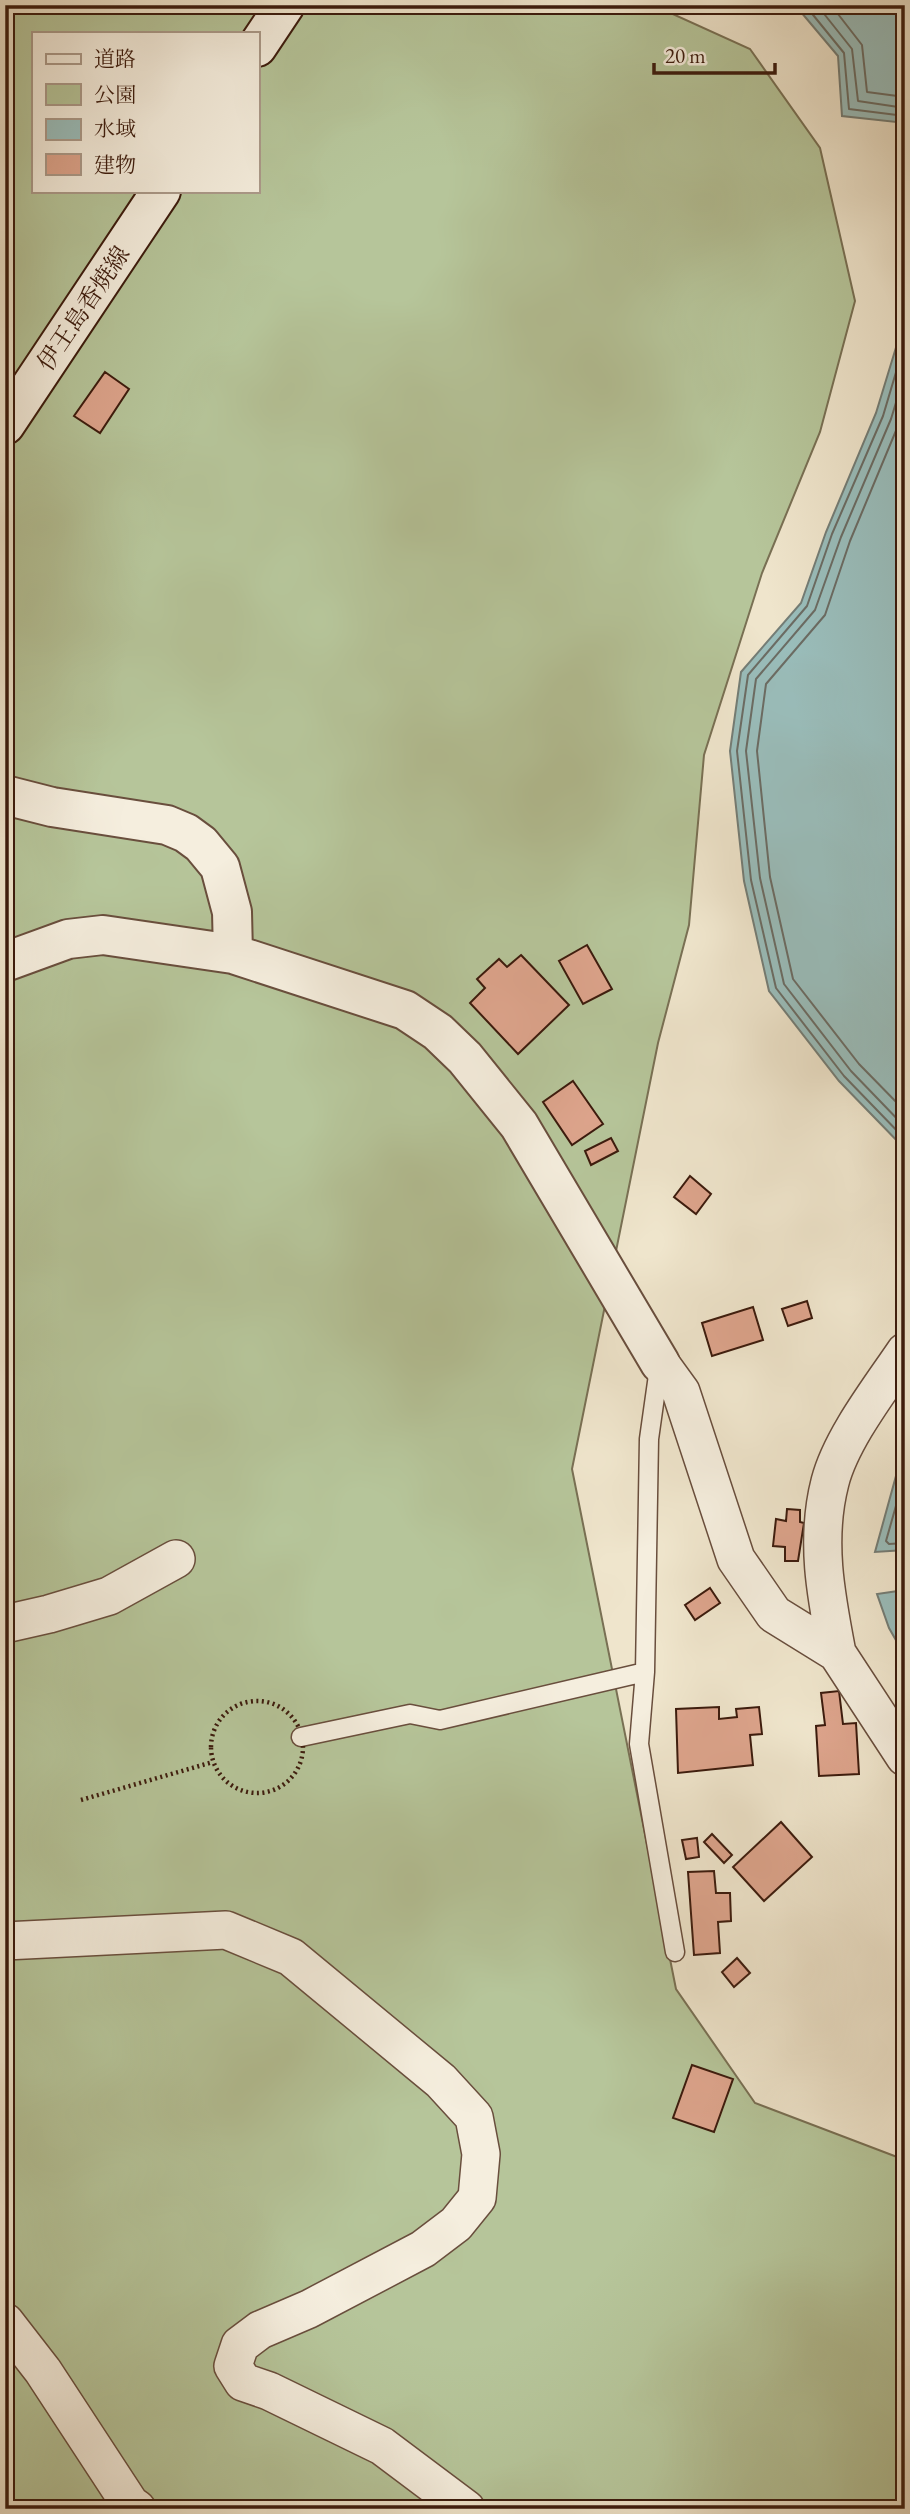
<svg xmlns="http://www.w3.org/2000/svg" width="910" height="2514" font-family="'EB Garamond','Noto Serif JP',serif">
<rect width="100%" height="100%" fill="#efe5cc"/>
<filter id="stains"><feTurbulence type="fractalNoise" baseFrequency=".00286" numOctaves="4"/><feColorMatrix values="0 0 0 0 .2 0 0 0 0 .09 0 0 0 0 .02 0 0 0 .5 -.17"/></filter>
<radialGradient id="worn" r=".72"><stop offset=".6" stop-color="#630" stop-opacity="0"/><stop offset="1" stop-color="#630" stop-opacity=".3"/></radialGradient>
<path fill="#b6c59a" stroke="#797054" stroke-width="2" fill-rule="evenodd" d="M5,5H653L750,49L820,148L855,301L820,432L762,573L704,755L689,925L658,1043L572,1469L676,1989L755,2103L905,2160V2509H5ZM33,33H257V191H33Z"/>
<path fill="#9abebc" stroke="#747d76" stroke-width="2" d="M795,5H905V123L842,116L838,56Z
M905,318V1149L839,1081L769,991L744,881L730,751L741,672L801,603L826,532L876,413Z
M905,1460V1550L875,1552L896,1476Z
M905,1590V1656L889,1628L877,1594Z"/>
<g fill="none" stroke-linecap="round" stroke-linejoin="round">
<path stroke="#6b6c64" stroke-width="2" d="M805,5L844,53L849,109L905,116
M817,5L852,49L858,101L905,108
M831,5L862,45L867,92L905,97
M905,342L883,416L832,534L807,606L748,675L737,751L751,880L776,988L844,1076L905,1139
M905,373L891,419L841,537L815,610L756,679L746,751L760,878L784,984L851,1071L905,1127
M905,409L850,541L825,615L766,684L757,751L770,877L793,979L859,1064L905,1111
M905,1474L886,1541L889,1544L905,1543"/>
</g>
<path fill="#dda48c" stroke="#3c1b0d" stroke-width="2" d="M105,372L129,389L100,433L74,416Z
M587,945L612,989L583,1004L559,961Z
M521,955L569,1005L518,1054L470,1003L485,988L477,979L499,959L507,967Z
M573,1081L603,1124L572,1145L543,1102Z
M611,1138L618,1151L591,1165L585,1151Z
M690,1176L711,1194L696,1214L674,1197Z
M807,1301L812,1318L788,1326L782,1309Z
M753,1307L763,1340L712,1356L702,1323Z
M787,1509L800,1510V1522L804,1523L798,1561H785V1547L773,1546L776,1519L786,1521Z
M710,1588L720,1603L695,1620L685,1605Z
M839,1691L843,1724L856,1723L859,1774L819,1776L816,1726L825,1725L821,1693Z
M719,1707V1719L737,1717L736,1709L759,1707L762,1734L750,1735L753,1765L678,1773L676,1709Z
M781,1822L812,1857L764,1901L733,1867Z
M712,1834L732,1855L724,1863L704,1842Z
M697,1838L699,1857L686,1859L682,1840Z
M714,1871L716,1893H730L731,1921L718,1922L720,1953L694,1955L688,1872Z
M737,1958L750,1973L734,1987L722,1972Z
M692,2065L733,2079L714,2132L673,2118Z"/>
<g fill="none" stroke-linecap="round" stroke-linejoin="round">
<defs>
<path id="service" d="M659,1368L649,1439L645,1672L639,1744L675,1952
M301,1737L410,1714L440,1720L645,1672"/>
<path id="minor" d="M660,1363L681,1392L736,1559L774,1614L837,1653L905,1757
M5,1624L49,1614L109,1596L176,1559
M837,1653C826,1596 815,1540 830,1482C841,1439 880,1389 905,1352
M5,1941L226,1930L291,1957L441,2081L474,2117L481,2154L477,2198L456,2224L423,2249L309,2309L260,2330L240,2345L233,2366L243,2382L269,2391L382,2446L466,2509
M5,2322L43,2371L130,2504L137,2509"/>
<path id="tertiary" d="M5,795L52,807L167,825L186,833L201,844L220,867L232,912L233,954
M5,962L68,939L103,935L233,954L405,1010L438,1032L465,1058L519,1125L660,1363"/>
<path id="secondary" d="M257,47L285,5
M5,425L161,191"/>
</defs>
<use href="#service" stroke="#694e3d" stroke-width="21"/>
<use href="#minor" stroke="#694e3d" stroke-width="40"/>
<use href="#tertiary" stroke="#694e3d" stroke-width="42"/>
<use href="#secondary" stroke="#3c1b0d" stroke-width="42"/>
<path stroke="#3c1b0d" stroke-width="4.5" stroke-dasharray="2 3.5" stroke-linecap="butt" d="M211 1747a46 46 0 1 1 92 0a46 46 0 1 1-92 0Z
M81,1800L213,1762"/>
<use href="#service" stroke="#f5eede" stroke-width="18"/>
<use href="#minor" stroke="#f5eede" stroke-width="37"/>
<use href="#tertiary" stroke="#f5eede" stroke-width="38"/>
<use href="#secondary" stroke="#f5eede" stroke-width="38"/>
</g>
<g text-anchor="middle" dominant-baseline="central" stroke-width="6" stroke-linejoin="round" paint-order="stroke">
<g font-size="24" fill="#3c1b0d" stroke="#f5eede">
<text transform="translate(83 308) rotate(-56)">伊王島香焼線</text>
</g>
</g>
<rect width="910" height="2514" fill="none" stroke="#efe5cc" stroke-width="28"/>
<rect x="7" y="7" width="896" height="2500" fill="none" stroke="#3c1b0d" stroke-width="3.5"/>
<rect x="14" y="14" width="882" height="2486" fill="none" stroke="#3c1b0d" stroke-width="2"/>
<rect x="32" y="32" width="228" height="161" fill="#f5eede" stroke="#ab9a8a" stroke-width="2"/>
<rect x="46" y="54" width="35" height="10" fill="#f5eede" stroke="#ab9a8a" stroke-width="2"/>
<text x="94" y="66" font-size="21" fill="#3c1b0d">道路</text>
<rect x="46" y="84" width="35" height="21" fill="#b6c59a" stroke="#ab9a8a" stroke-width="2"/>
<text x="94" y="102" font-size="21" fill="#3c1b0d">公園</text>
<rect x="46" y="119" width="35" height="21" fill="#9abebc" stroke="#ab9a8a" stroke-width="2"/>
<text x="94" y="136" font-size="21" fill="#3c1b0d">水域</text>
<rect x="46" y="154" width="35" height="21" fill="#dda48c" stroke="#ab9a8a" stroke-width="2"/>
<text x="94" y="172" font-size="21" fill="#3c1b0d">建物</text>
<path d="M654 63v10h121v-10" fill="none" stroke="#3c1b0d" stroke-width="3.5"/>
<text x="665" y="63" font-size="21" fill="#3c1b0d" stroke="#f5eede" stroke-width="5" paint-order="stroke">20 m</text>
<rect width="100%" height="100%" filter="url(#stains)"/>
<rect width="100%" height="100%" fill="url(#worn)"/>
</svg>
